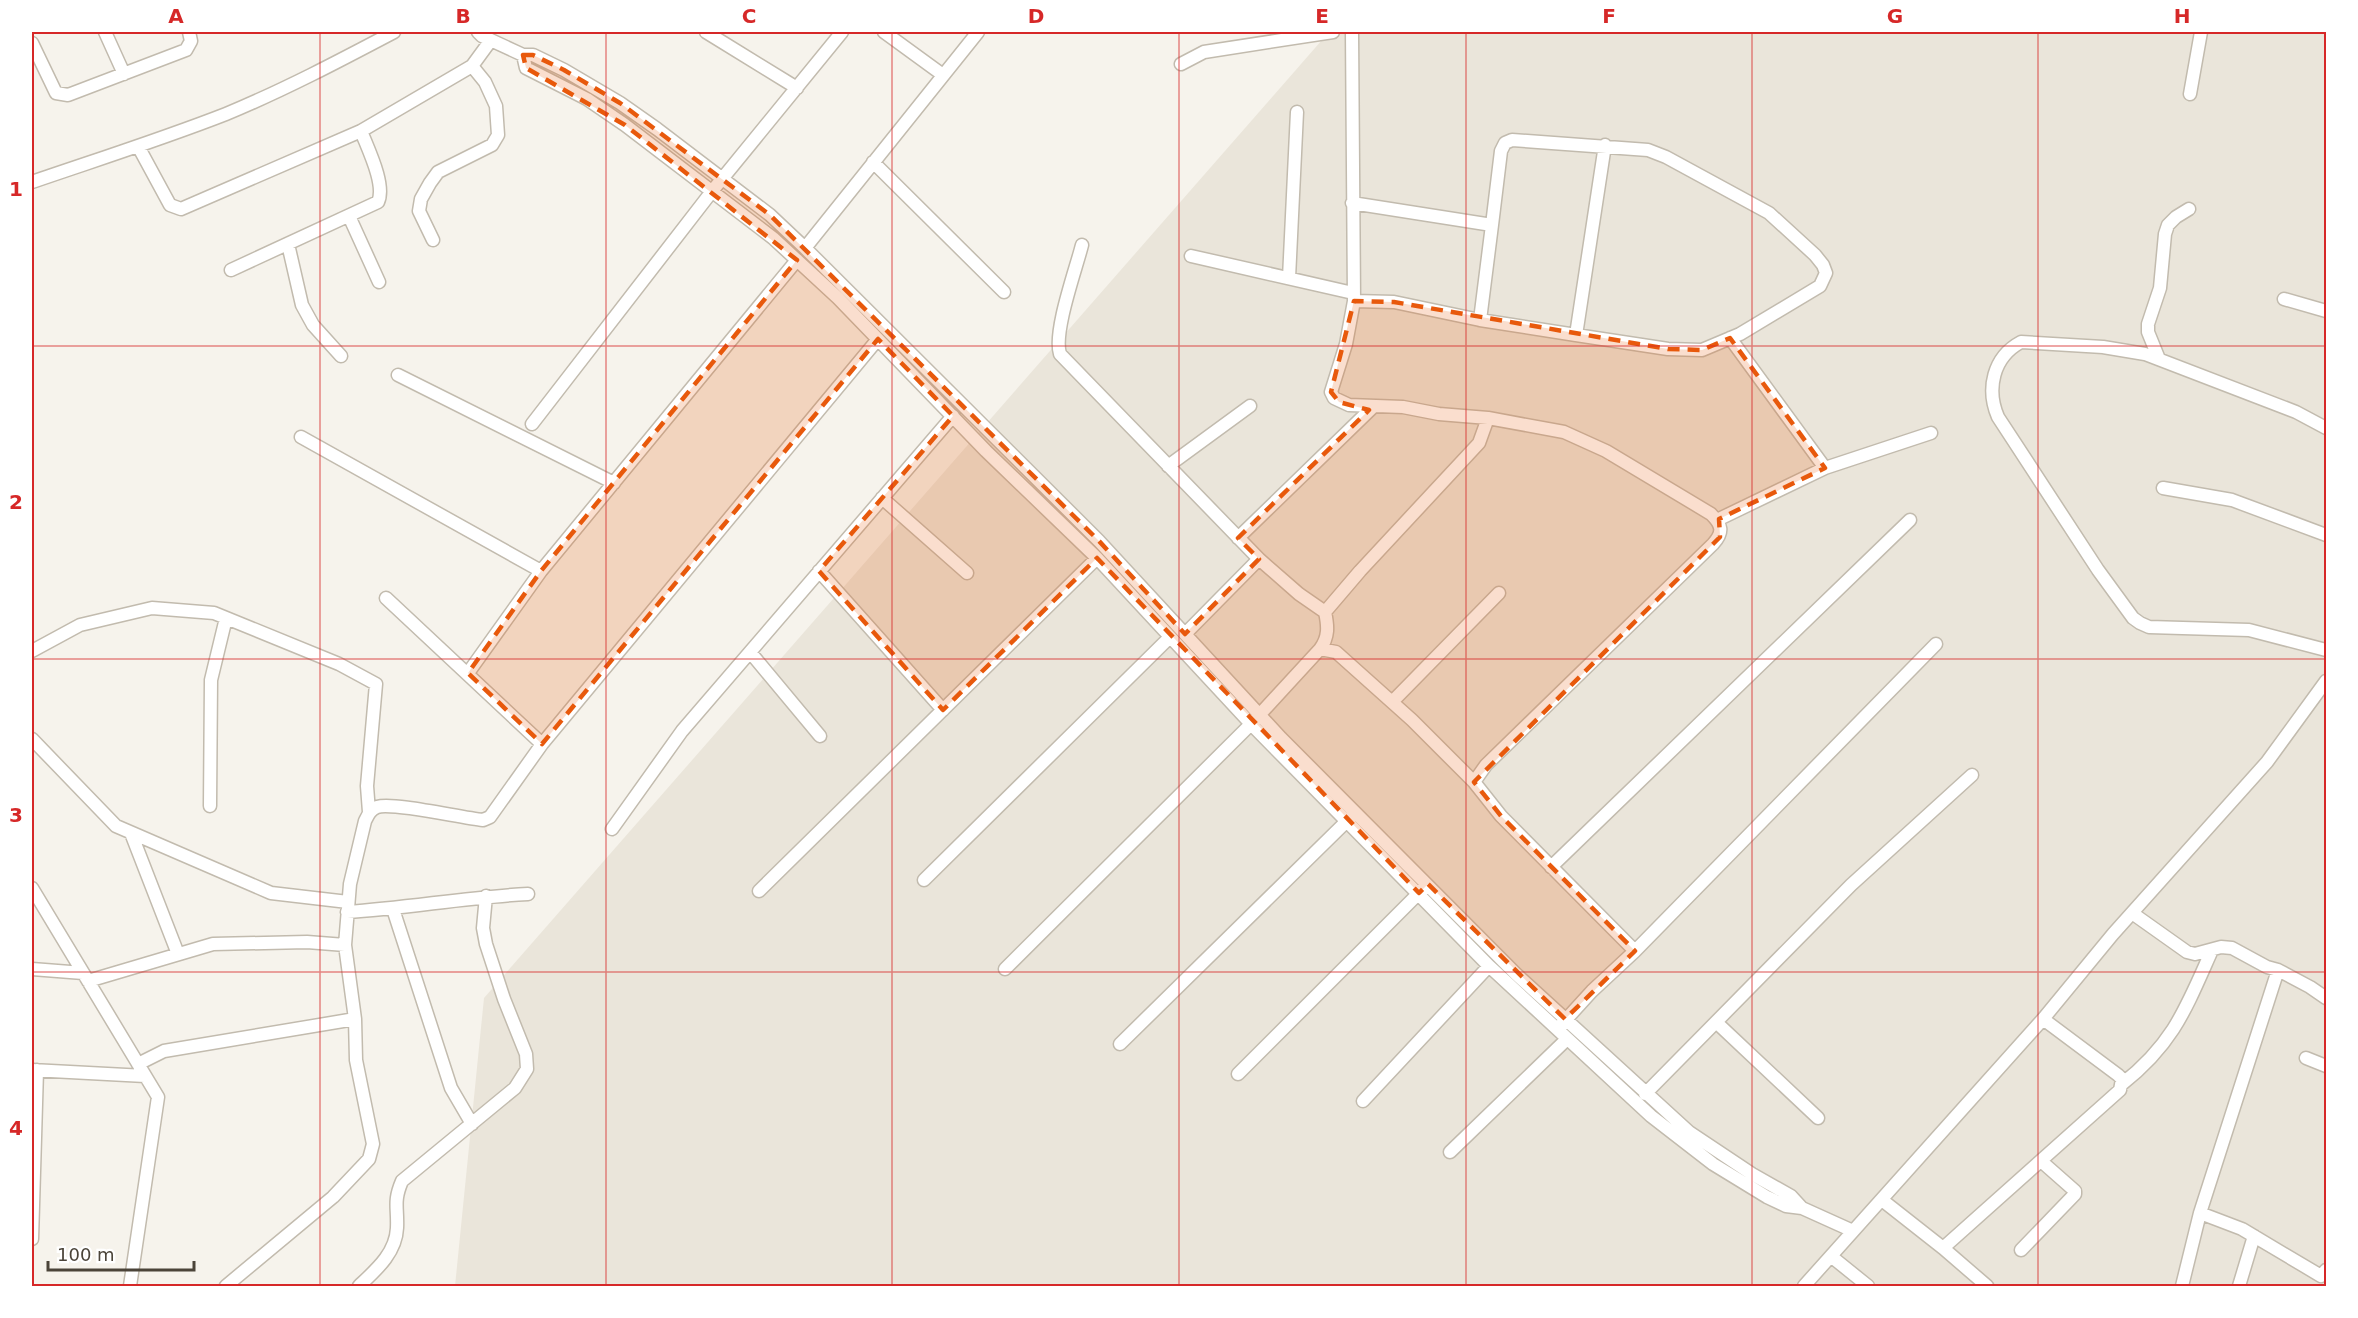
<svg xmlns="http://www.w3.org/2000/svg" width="2358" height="1318" font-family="'DejaVu Sans',sans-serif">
<rect width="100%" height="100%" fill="#f6f3ec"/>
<path fill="#eae5da" d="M1329,32H2326V1286H455L484,998Z"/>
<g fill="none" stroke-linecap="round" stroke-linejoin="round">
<defs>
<path id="minor" d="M105,32L124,74
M478,32L482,36L523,55H533L564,70L620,103L657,129L770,215L805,248L1099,541L1281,738L1516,974L1689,1132L1752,1174L1791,1196L1802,1208
M706,32L797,88
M884,32L943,75
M1352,32L1354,301L1346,344L1331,392L1334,398L1349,405L1403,407L1439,414L1488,418L1564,432L1606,451L1711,514C1722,525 1724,532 1713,544L1486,765L1474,782L1501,816L1635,951L1592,991L1561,1025
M32,43L56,93L68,95L186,50L191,41L189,32
M523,55L526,68L587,99L625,125L773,238L838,298L986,451L1097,558L1251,724L1489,966L1651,1116L1713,1164L1767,1197L1786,1206L1802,1208L1853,1231
M1181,64L1204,52L1333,32
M2190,94L2201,32
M138,146L170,205L181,209L361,131L472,66L491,40
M873,162L1004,292
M32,182C96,160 162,139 226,114C284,90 339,61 394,32
M1352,203L1492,225L1480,320L1394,302L1354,301
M349,216L379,282
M1492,225L1501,151L1505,143L1512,140L1648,150L1666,157L1769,213L1815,255L1823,265L1826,273L1820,286L1740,334L1702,350L1668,349L1576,335
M433,240L419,211L421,199L430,183L438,172L492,145L498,135L496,106L485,82L472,66
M288,244L302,305L313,325L341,356
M1082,245C1076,269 1053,332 1060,354L1259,559
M805,248L978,32
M1191,256L1353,293
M231,270L378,202C386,185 368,149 361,131
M1289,278L1297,112
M2284,299L2326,311
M1480,320L1576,335L1605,145
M1730,338L1825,468
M2159,359L2148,332V324L2160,288L2165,234L2168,225L2176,217L2189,209
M398,375L614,483
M532,424L713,190L842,32
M2326,428L2296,412L2145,354L2103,347L2021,342C1993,357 1986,389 1998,417L2098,570L2133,618L2140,623L2149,627L2249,630L2326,650
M301,437L541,571L797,260
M1168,466L1250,406
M2163,488L2232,500L2326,535
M882,498L967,573
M1717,520L1825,468L1931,433
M1238,538L1374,406
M819,571L943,710
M386,598L542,744
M1185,634L1259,559L1299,594L1325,612
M1320,649L1336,652L1412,720L1474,782
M32,651L80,625L152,608L214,613L339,664L376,684L367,786L369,812
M750,652L820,736
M468,673L541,571
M1392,702L1499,593
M32,739L116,826L271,893L348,902
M210,806L211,680L226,618
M612,829L682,731L953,416
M131,833L178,954
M1551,867L1910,520
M924,880L1170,637
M32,888L158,1097L130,1286
M759,891L1097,558
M393,909L451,1088L472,1124
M347,912C408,908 468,897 528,894
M2132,913L2187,952L2195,954L2221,947L2232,948L2267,967L2278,970L2310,987L2326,998
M1635,951L1936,644
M32,969L83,973
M1005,969L1251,724L1320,649C1329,637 1328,626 1325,612L1360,571L1479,443L1488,418
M88,981L213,944L307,942L345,945
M1716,1022L1818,1118
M1120,1044L1351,817
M2306,1058L2326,1066
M138,1064L164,1051L355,1019
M32,1070L145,1076
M1238,1074L1425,887
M2122,1084C2174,1043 2186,1008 2212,950
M1645,1094L1851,885L1972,775
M1363,1101L1489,966
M1450,1152L1567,1039
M1882,1200L1943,1248L1987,1286
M2200,1213L2242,1229L2321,1276L2326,1270
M32,1239L37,1070
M1943,1248L2120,1090L2122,1079L2118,1075L2043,1019
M2021,1250L2075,1194V1191L2041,1161
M1832,1257L1868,1286
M226,1286L333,1197L369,1159L373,1144L356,1060L355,1019L345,945L350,884L365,821C368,815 370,810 377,807C394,802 461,818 483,820L490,817L542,744L878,339
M359,1286C376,1270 396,1253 397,1228C398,1207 393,1202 402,1181L515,1088L527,1069L526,1054L504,999L486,944L483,928L486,896
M1804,1286L2043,1019L2113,934L2267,762L2326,681
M2182,1286L2200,1213L2278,970
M2239,1286L2254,1236"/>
</defs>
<use href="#minor" stroke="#c2bbae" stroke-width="15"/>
<use href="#minor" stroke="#fff" stroke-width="12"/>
</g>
<path fill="#e8590c" fill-opacity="0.2" stroke="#e8590c" stroke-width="4.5" stroke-dasharray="12 8" stroke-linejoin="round" d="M523,55H533L564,70L620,103L770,215L1099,541L1185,634L1259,559L1238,538L1369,410L1339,402L1331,392L1354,301L1394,302L1668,349L1702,350L1730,338L1825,468L1719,519L1720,537L1713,544L1474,782L1501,816L1635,951L1565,1019L1428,884L1419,893L1097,558L943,710L819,571L953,416L878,339L542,744L468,673L541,571L797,260L625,125L526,68Z"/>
<path fill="none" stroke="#d62828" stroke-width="1.5" stroke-opacity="0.55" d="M320,32V1286M606,32V1286M892,32V1286M1179,32V1286M1466,32V1286M1752,32V1286M2038,32V1286M32,346H2326M32,659H2326M32,972H2326"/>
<rect width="2358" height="1318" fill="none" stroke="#ffffff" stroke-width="66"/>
<path d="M48 1261v9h146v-9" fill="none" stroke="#4b4439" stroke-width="3"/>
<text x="57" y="1261" font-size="18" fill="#4b4439" stroke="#ffffff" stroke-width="4.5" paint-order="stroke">100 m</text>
<rect x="33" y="33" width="2292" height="1252" fill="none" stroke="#d62828" stroke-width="2"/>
<g font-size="20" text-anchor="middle" font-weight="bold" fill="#d62828">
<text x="176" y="23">A</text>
<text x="463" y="23">B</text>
<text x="749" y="23">C</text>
<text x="1036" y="23">D</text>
<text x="1322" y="23">E</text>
<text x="1609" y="23">F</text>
<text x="1895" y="23">G</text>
<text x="2182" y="23">H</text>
<text x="16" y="196">1</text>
<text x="16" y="509">2</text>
<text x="16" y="822">3</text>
<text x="16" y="1135">4</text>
</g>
</svg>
